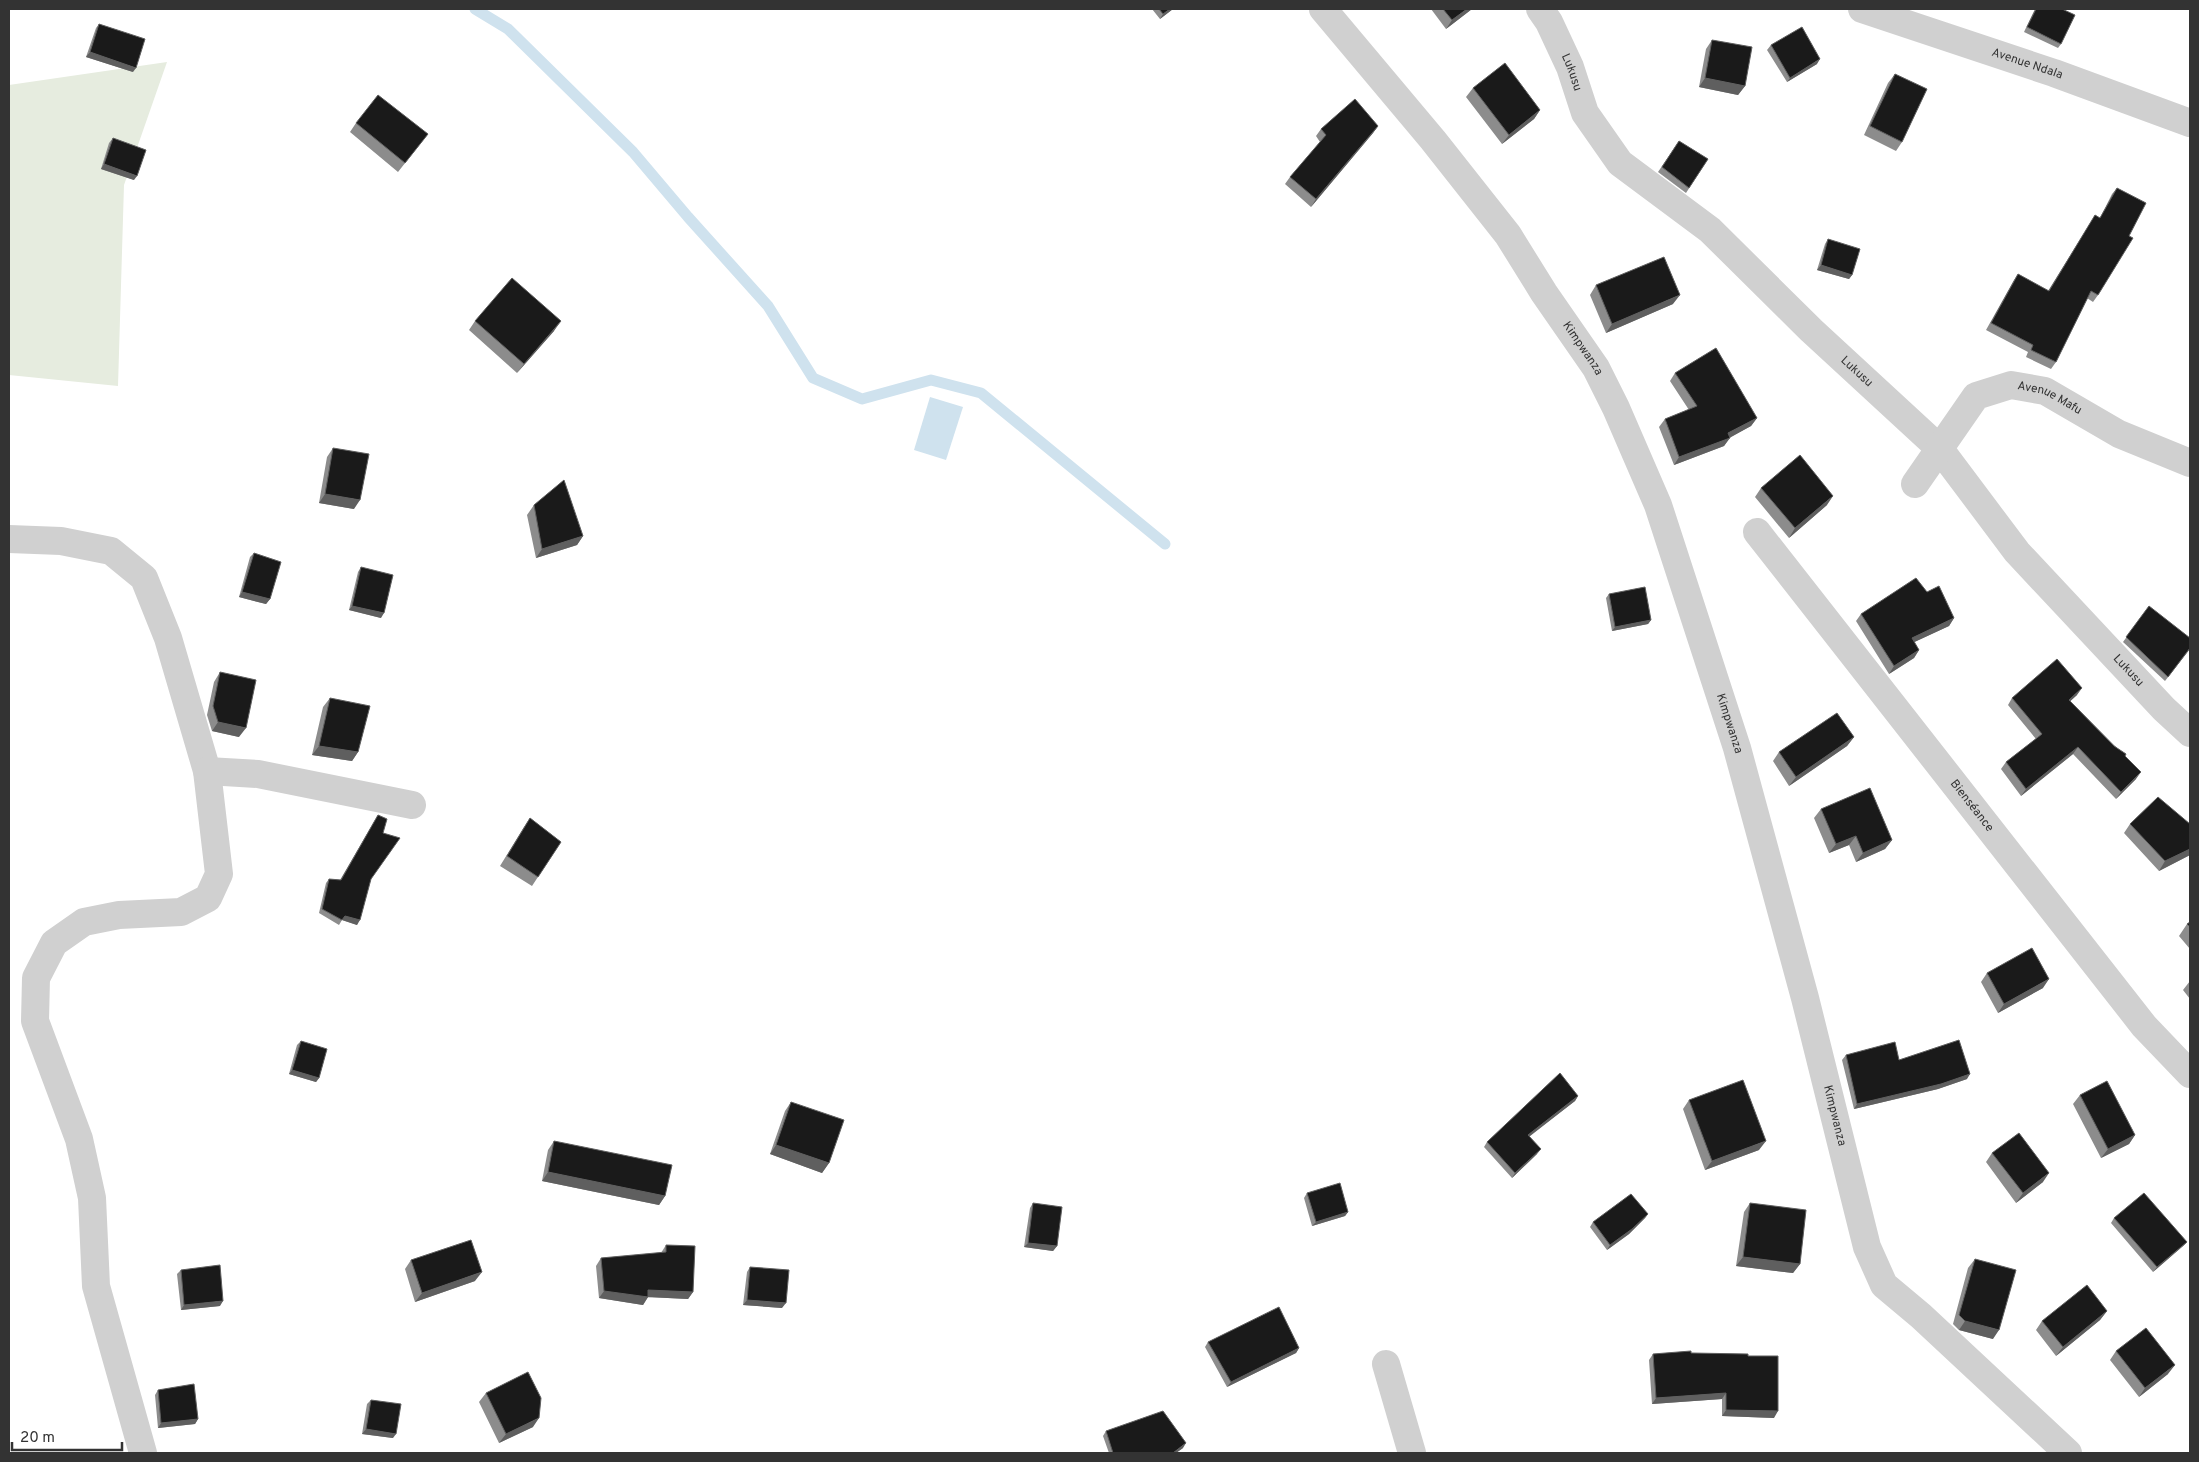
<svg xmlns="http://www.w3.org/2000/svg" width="2199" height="1462" font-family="Overpass,sans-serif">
<rect width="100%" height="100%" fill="#fff"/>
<path fill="#e6ecdf" d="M167,62L124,185L118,386L9,375V85Z"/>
<path fill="#cfe2ee" d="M930,397L963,407L946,460L914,450Z"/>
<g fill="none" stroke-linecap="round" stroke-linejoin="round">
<path stroke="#cfe2ee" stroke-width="11" d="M475,9L508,29L633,152L688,217L768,306L813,378L862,399L931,380L981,393L1165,544"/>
<g stroke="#d0d0d0" stroke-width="28">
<path id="s1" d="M1323,9L1433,140L1508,235L1544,293L1596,368L1616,408L1658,505L1737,748L1805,998L1867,1247L1884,1285L1921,1316L2068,1453"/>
<path id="s2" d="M1540,9L1549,22L1570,67L1585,113L1620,163L1710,230L1811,330L1939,448L2017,552L2164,709L2190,733"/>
<path id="s3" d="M1862,9L2054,73L2190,123"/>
<path id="s4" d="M1915,484L1976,396L2011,385L2045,391L2119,434L2190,463"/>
<path id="s5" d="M1757,532L2144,1026L2190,1074"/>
<path d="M9,539L61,541L111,551L144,578L168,638L207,771L219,874L208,898L181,912L119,915L84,922L54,943L36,978L35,1021L79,1139L92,1198L96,1286L143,1453"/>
<path d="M207,771L258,774L412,805"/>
<path d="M1386,1364L1412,1453"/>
</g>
</g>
<path fill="#8c8c8c" d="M1152,9H1173L1160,19Z
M1431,9H1472L1446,29Z
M2035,9H2062L2061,44L2058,48L2024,32Z
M99,24L133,72L86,57L96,28Z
M1712,40L1745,86L1738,95L1699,87L1706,49Z
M1771,45L1817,64L1787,82L1767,50Z
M1895,74L1902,142L1896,151L1864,135L1888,83Z
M1473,88L1540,110L1534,119L1502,144L1466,97Z
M356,123L428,134L398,172L350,132Z
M1378,126L1373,133L1311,207L1285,184L1290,177L1320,142L1316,136L1321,129Z
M113,138L134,180L101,169L109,143Z
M1679,141L1708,159L1686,193L1658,172Z
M2117,188L2098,295L2093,302L2087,298L2056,362L2051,369L2026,357L2028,352L1986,330L2014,280L2018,274L2048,291L2091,222L2095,215L2100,218L2112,194Z
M1828,239L1852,275L1849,279L1817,270L1825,244Z
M1596,285L1673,304L1606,333L1590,295Z
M475,321L554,331L517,373L469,330Z
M1675,373L1757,418L1751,426L1730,437L1724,446L1674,465L1659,427L1665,419L1689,410L1670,381Z
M333,448L354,509L319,503L327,457Z
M1761,488L1827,505L1789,538L1755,497Z
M534,505L583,536L577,545L536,558L527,515Z
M254,553L270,599L266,604L239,597L250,557Z
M361,567L381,618L349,610L358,572Z
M1927,592L1954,618L1949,626L1914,642L1919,650L1914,658L1889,674L1856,621L1861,614Z
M1609,594L1651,620L1648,624L1612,631L1606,598Z
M2149,606L2190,649L2165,681L2123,642Z
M220,672L239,737L212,731L207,715L214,682Z
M2077,695L2070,701L2125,756L2136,779L2116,799L2073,754L2021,796L2001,769L2006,762L2036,739L2008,705L2012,698Z
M330,698L358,752L352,761L312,755L323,707Z
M1854,737L1847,746L1789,786L1773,761L1779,752Z
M1821,809L1892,840L1885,849L1856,862L1849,845L1829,853L1814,818Z
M378,815L371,879L357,925L342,920L339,925L319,913L326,883L329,879L340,880Z
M530,818L561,842L532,886L500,866L524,827Z
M2130,824H2190V855L2159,871L2124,833Z
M2190,922V949L2179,936L2187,924Z
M1987,973L2043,988L1998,1013L1981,982Z
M2190,981V999L2183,990Z
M301,1041L319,1078L316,1082L289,1074L297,1045Z
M1846,1055L1899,1060L1967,1079L1938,1089L1854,1109L1842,1060Z
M2080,1095L2135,1135L2129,1144L2101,1158L2073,1104Z
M1578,1096L1575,1101L1529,1136L1537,1154L1512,1178L1484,1147L1487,1142Z
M1689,1100L1759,1150L1705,1170L1683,1109Z
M791,1102L829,1163L822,1173L770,1154L785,1111Z
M554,1141L665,1196L659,1205L542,1181L548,1150Z
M1992,1153L2043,1182L2016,1203L1986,1162Z
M1307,1193L1348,1212L1345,1216L1312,1226L1304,1198Z
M1033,1203L1057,1246L1053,1251L1024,1247L1030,1208Z
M1750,1203L1800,1264L1793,1273L1736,1266L1744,1212Z
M1648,1214L1645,1218L1629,1234L1607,1250L1590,1227L1593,1222Z
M2114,1218L2187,1242L2183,1246L2153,1272L2111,1223Z
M666,1245L693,1292L688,1299L648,1297L643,1305L599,1298L596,1266L601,1258L661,1253Z
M1975,1259L1993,1339L1959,1330L1953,1324L1968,1268Z
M411,1260L475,1281L415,1302L405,1269Z
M750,1267L782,1308L743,1305L747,1272Z
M181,1270L220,1306L181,1310L177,1274Z
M2107,1311L2100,1320L2056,1356L2036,1330L2042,1321Z
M1208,1342L1299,1348L1296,1353L1227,1387L1205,1347Z
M2116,1351L2168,1374L2139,1397L2110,1360Z
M1691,1353L1748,1356L1774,1418L1722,1416V1399L1652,1404L1649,1360L1653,1354Z
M158,1390L198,1419L195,1424L158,1428L155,1395Z
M486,1393L533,1427L499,1443L479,1402Z
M371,1400L393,1438L362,1434L367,1404Z
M1106,1431L1183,1448L1176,1453H1109L1103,1436Z"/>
<path fill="#5f5f5f" d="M1170,9H1173L1160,19L1163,14Z
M1467,9H1472L1446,29L1452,20Z
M90,52L136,68L133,72L86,57Z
M1820,59L1817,64L1787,82L1790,78Z
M1705,78L1745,86L1738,95L1699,87Z
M1540,110L1534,119L1502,144L1509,135Z
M1378,126L1373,133L1311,207L1316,199Z
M104,164L137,176L134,180L101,169Z
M1821,265L1852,275L1849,279L1817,270Z
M1680,295L1673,304L1606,333L1612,324Z
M561,321L554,331L517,373L524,364Z
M1757,418L1751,426L1724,441L1730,438L1724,446L1674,465L1679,457L1728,433Z
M325,494L360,500L354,509L319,503Z
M1833,496L1827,505L1789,538L1795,528Z
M583,536L577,545L536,558L542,549Z
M242,592L270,599L266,604L239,597Z
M352,606L384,613L381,618L349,610Z
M1954,618L1949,626L1906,646L1912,638Z
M1651,620L1648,624L1612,631L1615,627Z
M1919,650L1914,658L1889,674L1894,666Z
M2082,688L2077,695L2064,707L2069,700Z
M218,722L246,728L239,737L212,731Z
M1854,737L1847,746L1789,786L1796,777Z
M319,746L358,752L352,761L312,755Z
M2078,747L2073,754L2021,796L2026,789Z
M2141,772L2136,779L2116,799L2121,792Z
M1856,836L1849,845L1829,853L1836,844Z
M1892,840L1885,849L1856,862L1863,853Z
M2190,849V855L2159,871L2165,861Z
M345,916L360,920L357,925L342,920Z
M2049,979L2043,988L1998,1013L2004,1004Z
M292,1070L319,1078L316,1082L289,1074Z
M1970,1074L1967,1079L1938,1089L1854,1109L1857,1104Z
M1578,1096L1575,1101L1525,1140L1528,1135Z
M2135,1135L2129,1144L2101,1158L2108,1149Z
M1766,1141L1759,1150L1705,1170L1712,1161Z
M776,1145L829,1163L822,1173L770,1154Z
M1541,1149L1537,1154L1512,1178L1515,1173Z
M548,1172L665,1196L659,1205L542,1181Z
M2049,1173L2043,1182L2016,1203L2023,1193Z
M1348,1212L1345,1216L1312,1226L1316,1222Z
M1648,1214L1645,1218L1629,1234L1607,1250L1610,1245Z
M2187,1242L2183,1246L2153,1272L2157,1267Z
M1028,1243L1057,1246L1053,1251L1024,1247Z
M1743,1257L1800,1264L1793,1273L1736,1266Z
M482,1272L475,1281L415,1302L422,1293Z
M648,1290L693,1292L688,1299L647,1297H648L643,1305L599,1298L604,1291Z
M747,1300L786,1303L782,1308L743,1305Z
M223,1301L220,1306L181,1310L184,1305Z
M2107,1311L2100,1320L2056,1356L2063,1347Z
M1965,1321L1999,1330L1993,1339L1959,1330Z
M1299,1348L1296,1353L1227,1387L1231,1382Z
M2175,1365L2168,1374L2139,1397L2145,1388Z
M1726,1393L1722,1399L1652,1404L1656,1398Z
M1726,1410L1778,1411L1774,1418L1722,1416Z
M539,1418L533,1427L499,1443L506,1434Z
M198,1419L195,1424L158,1428L161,1423Z
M366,1429L396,1434L393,1438L362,1434Z
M1186,1443L1183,1448L1176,1453H1173Z"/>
<path fill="#1a1a1a" stroke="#5f5f5f" d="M1159,9H1170L1163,14Z
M1443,9H1467L1452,20Z
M2036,9H2062L2075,15L2061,44L2027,27Z
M99,24L145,39L136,68L90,52Z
M1802,27L1820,59L1790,78L1771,45Z
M1712,40L1752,47L1745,86L1705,78Z
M1505,63L1540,110L1509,135L1473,88Z
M1895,74L1927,89L1902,142L1870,126Z
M378,95L428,134L405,163L356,123Z
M1355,99L1378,126L1316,199L1290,177L1326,135L1321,129Z
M113,138L146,150L137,176L104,164Z
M1679,141L1708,159L1689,188L1662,167Z
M2117,188L2146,203L2129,236L2133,238L2098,295L2091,291L2056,362L2031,350L2033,345L1991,323L2018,274L2049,291L2095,215L2100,218Z
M1828,239L1860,249L1852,275L1821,265Z
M1664,257L1680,295L1612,324L1596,285Z
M512,278L561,321L524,364L475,321Z
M1716,348L1757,418L1728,433L1730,438L1679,457L1665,419L1697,406L1675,373Z
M333,448L369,454L360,500L325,494Z
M1800,455L1833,496L1795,528L1761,488Z
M564,480L583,536L542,549L534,505Z
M254,553L281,562L270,599L242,592Z
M361,567L393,575L384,613L352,606Z
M1916,578L1927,592L1939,586L1954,618L1912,638L1919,650L1894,666L1861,614Z
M1645,587L1651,620L1615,627L1609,594Z
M2149,606L2190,638V648L2168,677L2126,637Z
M2057,659L2082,688L2069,700L2114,746L2126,754L2125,756L2141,772L2121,792L2078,747L2026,789L2006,762L2042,734L2012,698Z
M220,672L256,680L246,728L218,722L213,706Z
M330,698L370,706L358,752L319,746Z
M1837,713L1854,737L1796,777L1779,752Z
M1870,788L1892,840L1863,853L1856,836L1836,844L1821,809Z
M2158,797L2190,824V849L2165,861L2130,824Z
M378,815L387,819L383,833L400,838L371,879L360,920L345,916L342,920L322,909L329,879L341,880Z
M530,818L561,842L538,877L507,856Z
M2190,922V927L2187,924Z
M2032,948L2049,979L2004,1004L1987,973Z
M1959,1040L1970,1074L1941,1084L1857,1104L1846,1055L1895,1042L1899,1060Z
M301,1041L327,1049L319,1078L292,1070Z
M1560,1073L1578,1096L1528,1135L1541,1149L1515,1173L1487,1142Z
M1743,1080L1766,1141L1712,1161L1689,1100Z
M2107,1081L2135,1135L2108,1149L2080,1095Z
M791,1102L844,1120L829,1163L776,1145Z
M2019,1133L2049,1173L2023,1193L1992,1153Z
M554,1141L672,1165L665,1196L548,1172Z
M1340,1183L1348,1212L1316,1222L1307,1193Z
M2144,1193L2187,1242L2157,1267L2114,1218Z
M1631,1194L1648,1214L1632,1229L1610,1245L1593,1222Z
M1033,1203L1062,1207L1057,1246L1028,1243Z
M1750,1203L1806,1210L1800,1264L1743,1257Z
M471,1240L482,1272L422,1293L411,1260Z
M666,1245L695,1246L693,1292L648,1290V1297L604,1291L601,1258L666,1252Z
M1975,1259L2016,1270L1999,1330L1965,1321L1959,1315Z
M220,1265L223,1301L184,1305L181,1270Z
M750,1267L789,1270L786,1303L747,1300Z
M2087,1285L2107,1311L2063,1347L2042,1321Z
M1279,1307L1299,1348L1231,1382L1208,1342Z
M2146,1328L2175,1365L2145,1388L2116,1351Z
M1691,1351V1353L1748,1354V1356H1778V1411L1726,1410V1393L1656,1398L1653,1354Z
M528,1372L541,1398L539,1418L506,1434L486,1393Z
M194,1384L198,1419L161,1423L158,1390Z
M371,1400L401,1404L396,1434L366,1429Z
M1163,1411L1186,1443L1173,1453H1113L1106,1431Z"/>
<g text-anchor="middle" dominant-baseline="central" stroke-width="5" stroke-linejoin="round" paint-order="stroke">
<g font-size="12" fill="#333" stroke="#fff">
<text stroke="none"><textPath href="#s3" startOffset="174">Avenue Ndala</textPath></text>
<text stroke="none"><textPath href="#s2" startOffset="71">Lukusu</textPath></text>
<text stroke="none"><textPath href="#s1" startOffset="428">Kimpwanza</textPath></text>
<text stroke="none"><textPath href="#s2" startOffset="491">Lukusu</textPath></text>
<text stroke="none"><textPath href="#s4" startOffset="185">Avenue Mafu</textPath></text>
<text stroke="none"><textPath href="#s2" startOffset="896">Lukusu</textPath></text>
<text stroke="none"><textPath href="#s1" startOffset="832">Kimpwanza</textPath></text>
<text stroke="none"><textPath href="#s5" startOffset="348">Bienséance</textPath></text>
<text stroke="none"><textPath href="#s1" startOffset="1238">Kimpwanza</textPath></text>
</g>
</g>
<rect width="2199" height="1462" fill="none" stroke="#333333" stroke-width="20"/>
<path d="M12 1442v8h110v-8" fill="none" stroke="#333333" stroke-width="2.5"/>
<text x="20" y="1442" font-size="15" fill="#333333" stroke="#ffffff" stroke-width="4" paint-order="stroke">20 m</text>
</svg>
